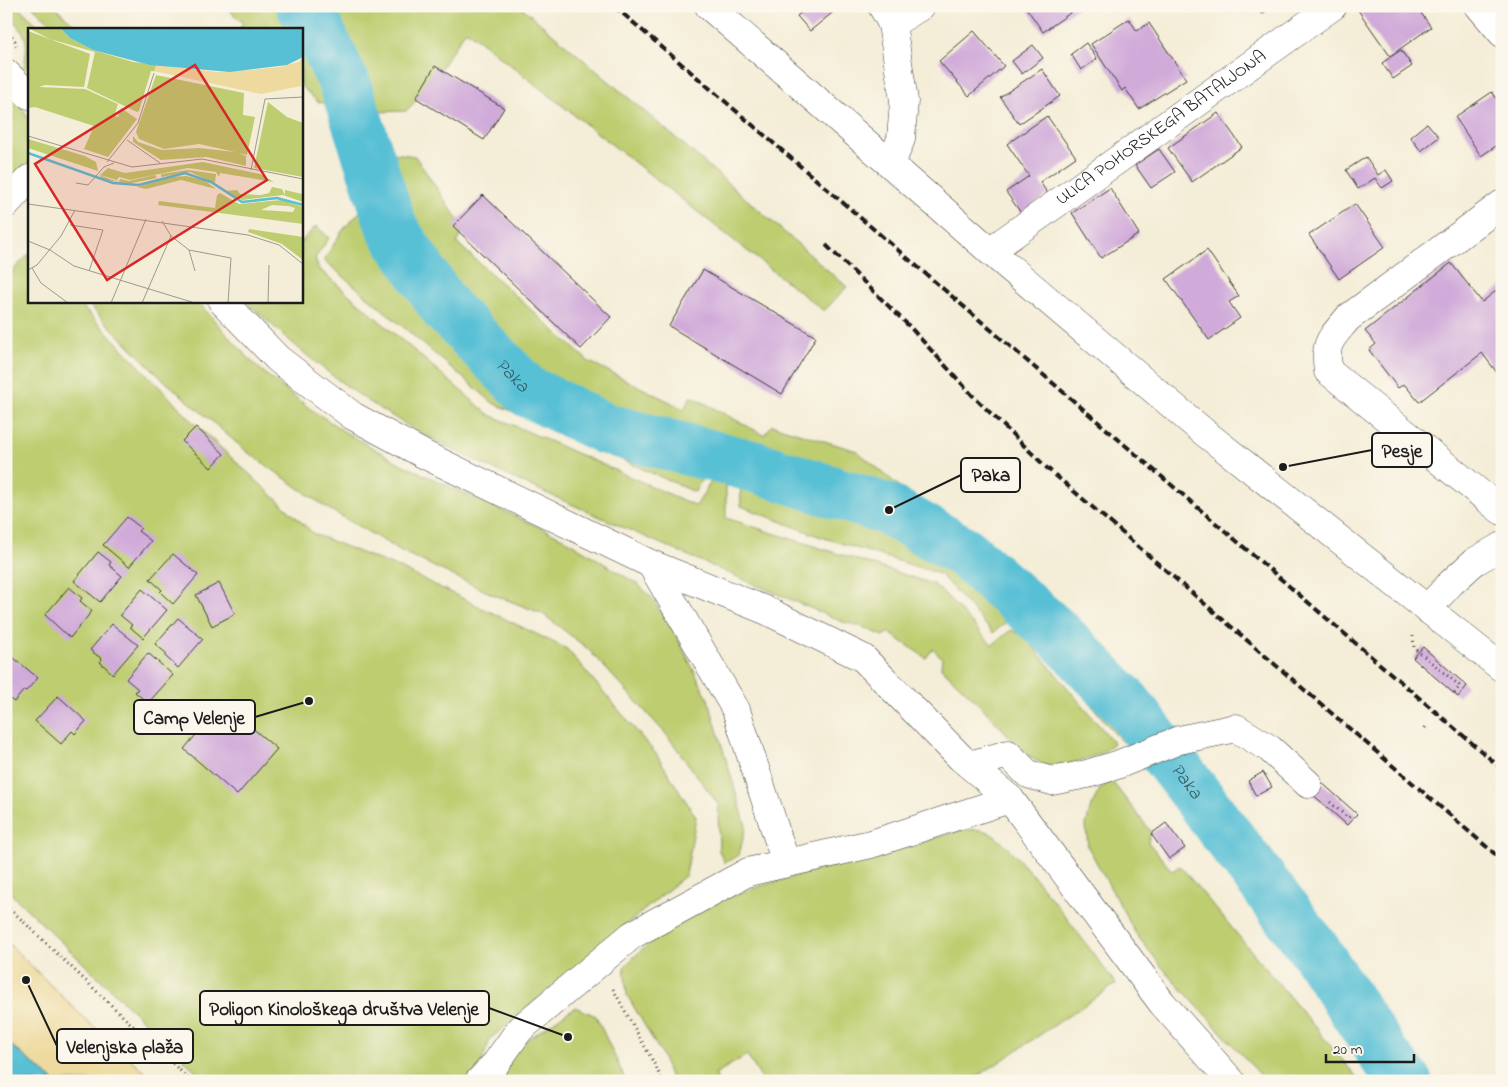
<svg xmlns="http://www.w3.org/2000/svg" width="1508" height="1087" font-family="'Indie Flower',sans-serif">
<rect width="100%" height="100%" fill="#fbf7ec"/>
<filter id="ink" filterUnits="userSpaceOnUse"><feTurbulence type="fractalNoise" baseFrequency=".02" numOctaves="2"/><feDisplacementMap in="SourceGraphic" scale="10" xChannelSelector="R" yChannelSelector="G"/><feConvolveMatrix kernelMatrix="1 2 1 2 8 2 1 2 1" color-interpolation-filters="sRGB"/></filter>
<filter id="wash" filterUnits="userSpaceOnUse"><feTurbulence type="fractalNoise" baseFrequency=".0096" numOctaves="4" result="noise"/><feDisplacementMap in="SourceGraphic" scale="20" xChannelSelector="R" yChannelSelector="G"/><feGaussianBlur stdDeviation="1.12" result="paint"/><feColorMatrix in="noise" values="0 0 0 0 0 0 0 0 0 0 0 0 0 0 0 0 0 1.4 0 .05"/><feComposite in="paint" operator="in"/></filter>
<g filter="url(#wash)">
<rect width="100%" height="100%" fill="#f4edd7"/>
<path fill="#bdcd6f" stroke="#6c7446" d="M6,6H17L42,29H29V71L24,66C29,42 27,30 6,15Z
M32,6H54L79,29H57Z
M225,6H286L301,29H239L243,23Z
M327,6H520L690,150L847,287L824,311L466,30L424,93L406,111L374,112Z
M301,29L307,38L340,105L318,102L301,86Z
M6,92L24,110L29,120V164L20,178L6,179Z
M386,152L415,156L464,229L457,243L588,361L684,409L691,396L764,435L772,425L857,451L918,502L913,503L811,469L639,426L586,400L536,368L468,307L433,264L400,207Z
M368,203L375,228L434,316L492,377L516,395L580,434L609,446L708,466L695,492L493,403L324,260L342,231Z
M316,226L329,238L315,258L318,268L488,414L696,506L712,480L726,486V518L933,584L942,591L992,645L1011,630L1024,636L1114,743L1102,753L1071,764L1045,766L1027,755L972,697L941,668L942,658L933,649L926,658L888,632L884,636L860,626L843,622C749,582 655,542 562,500C492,469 419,437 355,392C316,365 281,333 245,301H301V242Z
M29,254V301H77L192,421L314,534L404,570L567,649L656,754L696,817L686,875L490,1039L478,1072L467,1081H206L6,889V278Z
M85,301H197L250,360L269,377L312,410L345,432L403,465L563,538L639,585L652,598L675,633L708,699L746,826L739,855L725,863L719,851L718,804L666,734L588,649L543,614L492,594L403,552L327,508L246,451L158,375Z
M740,480L794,491L910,533L965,567L1077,666L1110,698L1136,737L1122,742L1026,626L1015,615L993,633L940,574L821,537L741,506Z
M1111,780L1151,832L1148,842L1172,871L1180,866L1360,1081H1266L1166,972L1136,934L1088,847L1086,825L1091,806L1100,789Z
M966,829C972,830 979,829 985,831C1012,838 1094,956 1116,984L971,1081H763L747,1055L715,1074L718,1081H672L662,1055L627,995L624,967C686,902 754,887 837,865C880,854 923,842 966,829Z
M575,1007L596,1016L626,1081H490L500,1058Z"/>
<path fill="#eeda9e" stroke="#857b5d" d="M6,941L84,1018L155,1081H54L6,1041Z"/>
<path fill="#58c0d5" stroke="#3a6e78" d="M6,1041L54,1081H6Z"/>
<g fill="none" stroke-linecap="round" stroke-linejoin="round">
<path stroke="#58c0d5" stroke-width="52" id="s1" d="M302,6L314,21L346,87L392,228L446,309L527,391L606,429L756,467L889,510L964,552L1060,636L1126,703L1314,949L1386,1058L1406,1081"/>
</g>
<g id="blocks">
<path fill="#d0aad9" d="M809,6H827L832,13L810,31L797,16Z
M1025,6H1080L1043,32Z
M1257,6H1273L1262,14Z
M1363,6H1416L1431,27L1390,56L1358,10Z
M1129,19L1137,31L1149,23L1186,79L1139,109L1125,88L1122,91L1091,44Z
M974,31L1004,66L969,96L939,61Z
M1086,43L1097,59L1081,70L1071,54Z
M1033,45L1043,58L1022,74L1012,61Z
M1401,50L1412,66L1393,79L1382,63Z
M435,66L504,108L484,140L416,98Z
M1042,69L1060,96L1019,124L1000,97Z
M1492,92L1502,106V142L1481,156L1455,117Z
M1218,113L1242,147L1192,182L1168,148Z
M1047,116L1076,157L1040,182L1048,194L1021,213L1006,192L1029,176L1007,144Z
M1427,123L1439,137L1421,151L1410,137Z
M1159,149L1175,172L1151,188L1135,165Z
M1366,157L1378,175L1386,170L1393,181L1382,188L1375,178L1358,189L1346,170Z
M1110,188L1139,234L1101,258L1072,213Z
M483,195L611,317L581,349L453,226Z
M1355,204L1385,247L1339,279L1309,235Z
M1502,208V234L1488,218Z
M1207,250L1239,296L1229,302L1240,318L1209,340L1166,279Z
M1451,263L1482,302L1502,286V371L1498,374L1482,353L1419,402L1404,384L1398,388L1369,350L1376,344L1365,331Z
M703,270L816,337L782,394L669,326Z
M196,427L224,454L211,468L182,441Z
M127,517L141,528L138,531L151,541L129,567L103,545Z
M98,552L111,562L109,565L122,576L100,602L74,581Z
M173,554L198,575L173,604L160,592L162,590L150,579Z
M219,583L235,614L212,626L196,595Z
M69,587L82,598L80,601L92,611L70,638L45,615Z
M142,589L167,610L143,638L130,627L132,625L120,615Z
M178,618L203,639L178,668L165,656L167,654L155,644Z
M112,624L138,645L113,674L100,662L102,659L90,650Z
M1423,647L1467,686L1458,697L1413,658Z
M148,653L173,675L148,703L135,692L138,689L126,679Z
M9,654L38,678L26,691L24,690L14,702L6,696V657Z
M58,696L86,721L75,734L72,731L61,744L35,721Z
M223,703L277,749L237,795L184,749Z
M1263,772L1272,787L1256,796L1248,781Z
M1320,781L1357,814L1347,825L1310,792Z
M1166,823L1185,848L1169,859L1151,834Z"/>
</g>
</g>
<g filter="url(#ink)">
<use href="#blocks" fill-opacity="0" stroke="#3c3b38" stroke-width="1"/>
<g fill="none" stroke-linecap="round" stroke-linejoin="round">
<defs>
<g id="minor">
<path d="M882,6L892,24L904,101L901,139L891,164"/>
<path d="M1479,6L1502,33"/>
<path d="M892,24L921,6"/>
<path d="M6,73L29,95"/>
<path d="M6,204L29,179"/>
<path d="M1502,204L1348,318C1330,340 1324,342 1328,371L1502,511"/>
<path id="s2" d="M990,251L1333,6"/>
<path d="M222,301L278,359L353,416L425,455L651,564L765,610L863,658L961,758L1010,799L1162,1003L1231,1081"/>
<path d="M651,564L736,710L786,863"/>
<path d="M1427,609L1451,583L1474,562L1502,546"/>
<path d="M970,765L1008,754L1028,774L1052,781L1087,774L1117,765L1179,740L1236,728L1270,749L1308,784"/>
<path d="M479,1081L496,1063L520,1029L632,935L748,872L871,844L1010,799"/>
</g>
<path id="major" d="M709,6L990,251L1205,433L1502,668"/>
</defs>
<use href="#minor" stroke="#3c3b38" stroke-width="29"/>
<use href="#major" stroke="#3c3b38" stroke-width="29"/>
<path stroke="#3c3b38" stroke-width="3" stroke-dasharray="1 4" stroke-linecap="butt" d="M6,28L15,41L16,46
M1413,636L1414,648L1460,686L1453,695
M1425,728L1427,725
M1330,802L1348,818L1352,814
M6,905L191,1081
M613,989L656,1067L662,1081"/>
<use href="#minor" stroke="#fff" stroke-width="28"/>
<use href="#major" stroke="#fff" stroke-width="28"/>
<path stroke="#1c1c1c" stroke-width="4" stroke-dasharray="8 4" stroke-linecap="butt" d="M614,6L1502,769
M826,245L909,326L975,398L1047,468L1502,860"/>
</g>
</g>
<g text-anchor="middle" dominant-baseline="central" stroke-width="5" stroke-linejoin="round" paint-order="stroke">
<g font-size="18" fill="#1c1c1c" stroke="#fbf7ec">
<text stroke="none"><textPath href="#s2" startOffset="211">ULICA POHORSKEGA BATALJONA</textPath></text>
</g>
<g font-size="19" font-style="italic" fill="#345e66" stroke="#fbf7ec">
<text stroke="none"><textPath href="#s1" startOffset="432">Paka</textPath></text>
<text stroke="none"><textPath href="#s1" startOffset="1242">Paka</textPath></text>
</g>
</g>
<g transform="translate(28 28)">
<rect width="275" height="275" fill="#f4edd7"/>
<path d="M0,0H32L42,10L65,22L105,34L141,38L139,44L123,43L111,83L109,84L59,60L67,24L22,11ZM0,3L62,26L56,59L17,57L11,59L57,61L90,76L86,88L90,89L93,80L109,91L80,129L56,121L66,98L7,79L0,80ZM128,47L216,65L215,87L227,89L219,127L210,125L218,128V138L179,129L133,132L105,114V108L110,114L134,122L171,120L207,124L171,116L136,121L111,111L108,104ZM240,74L259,89L275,95V149L226,140ZM0,111L57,128L68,134L70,143L0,120ZM175,134L232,146L246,154L192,145L191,149L188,144L160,140L102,152L91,149L89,152L72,147L80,140L97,145ZM160,142L188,146L187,155L162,144L133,149V146ZM71,147L91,154L92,151L101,153L127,147L129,150L99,156L75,151ZM158,148L176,152L188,161L153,152L118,161L109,159L143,149ZM244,159L254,161L257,167V162L274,166L275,174L255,167L214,172L196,163L209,162L212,166L233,167L241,165ZM192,165L211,176L254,172L272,178L275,180V196L130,177L131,173L187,180L189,167ZM244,177L260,178L267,180L265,184L233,182ZM221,201L275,209V232L254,216L220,204Z" fill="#bdcd6f" fill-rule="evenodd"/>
<path d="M275,29L273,58L233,66L126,43L128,37L189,44L224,42L251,39L271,34Z" fill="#eeda9e"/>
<path d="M32,0H275V29L259,37L202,44L122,37L65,22L42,10Z" fill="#58c0d5"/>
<path fill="none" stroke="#58c0d5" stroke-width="2.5" d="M0,125L85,155L111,157L157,145L183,154L214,174L249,170L275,177"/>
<path fill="none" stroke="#9e998c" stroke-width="1" d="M0,108L104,139L174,131L275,151M99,112L132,135M79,134L110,95L126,45M223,142L237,71L275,69M48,155L60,157L76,139L86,135M0,176L220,207L251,217L275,236M134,193L143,208L161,222L203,230L200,275M42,197L75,202L61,243M0,213L22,222L46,238L167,275M161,222L167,243M4,240L13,255L40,275M0,242L9,237L33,208L47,182M83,275L118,191M114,275L143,208M240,275L241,237"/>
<path fill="#d62828" fill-opacity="0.15" stroke="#d62828" stroke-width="2.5" d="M167,37L239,152L79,252L7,136Z"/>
<rect width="275" height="275" fill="none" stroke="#1c1c1c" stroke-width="2.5"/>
</g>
<path fill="none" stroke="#1c1c1c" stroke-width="2" d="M1283 467L1372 450M889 510L961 475M309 701L255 717M568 1037L489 1008M26 980L57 1046"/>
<g fill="#1c1c1c" stroke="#fbf7ec" stroke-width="2">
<circle cx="1283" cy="467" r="5"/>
<circle cx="889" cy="510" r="5"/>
<circle cx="309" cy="701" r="5"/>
<circle cx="568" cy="1037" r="5"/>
<circle cx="26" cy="980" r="5"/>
</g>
<g fill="#fbf7ec" stroke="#1c1c1c" stroke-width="2">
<rect x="1372" y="433" width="60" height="34" rx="5"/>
<rect x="961" y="458" width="59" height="34" rx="5"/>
<rect x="134" y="700" width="121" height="34" rx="5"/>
<rect x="200" y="991" width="289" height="34" rx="5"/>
<rect x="57" y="1029" width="136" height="34" rx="5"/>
</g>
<g font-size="19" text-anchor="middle" font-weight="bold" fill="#1c1c1c">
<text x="1402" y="457">Pesje</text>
<text x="991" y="481">Paka</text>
<text x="194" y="724">Camp Velenje</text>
<text x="344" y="1015">Poligon Kinološkega društva Velenje</text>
<text x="125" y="1053">Velenjska plaža</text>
</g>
<rect width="1508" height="1087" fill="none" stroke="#fbf7ec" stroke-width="25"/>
<path d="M1326 1054v8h88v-8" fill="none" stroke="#1c1c1c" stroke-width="2.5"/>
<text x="1333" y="1054" font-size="15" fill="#1c1c1c" stroke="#fbf7ec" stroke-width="4" paint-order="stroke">20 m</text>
</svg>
